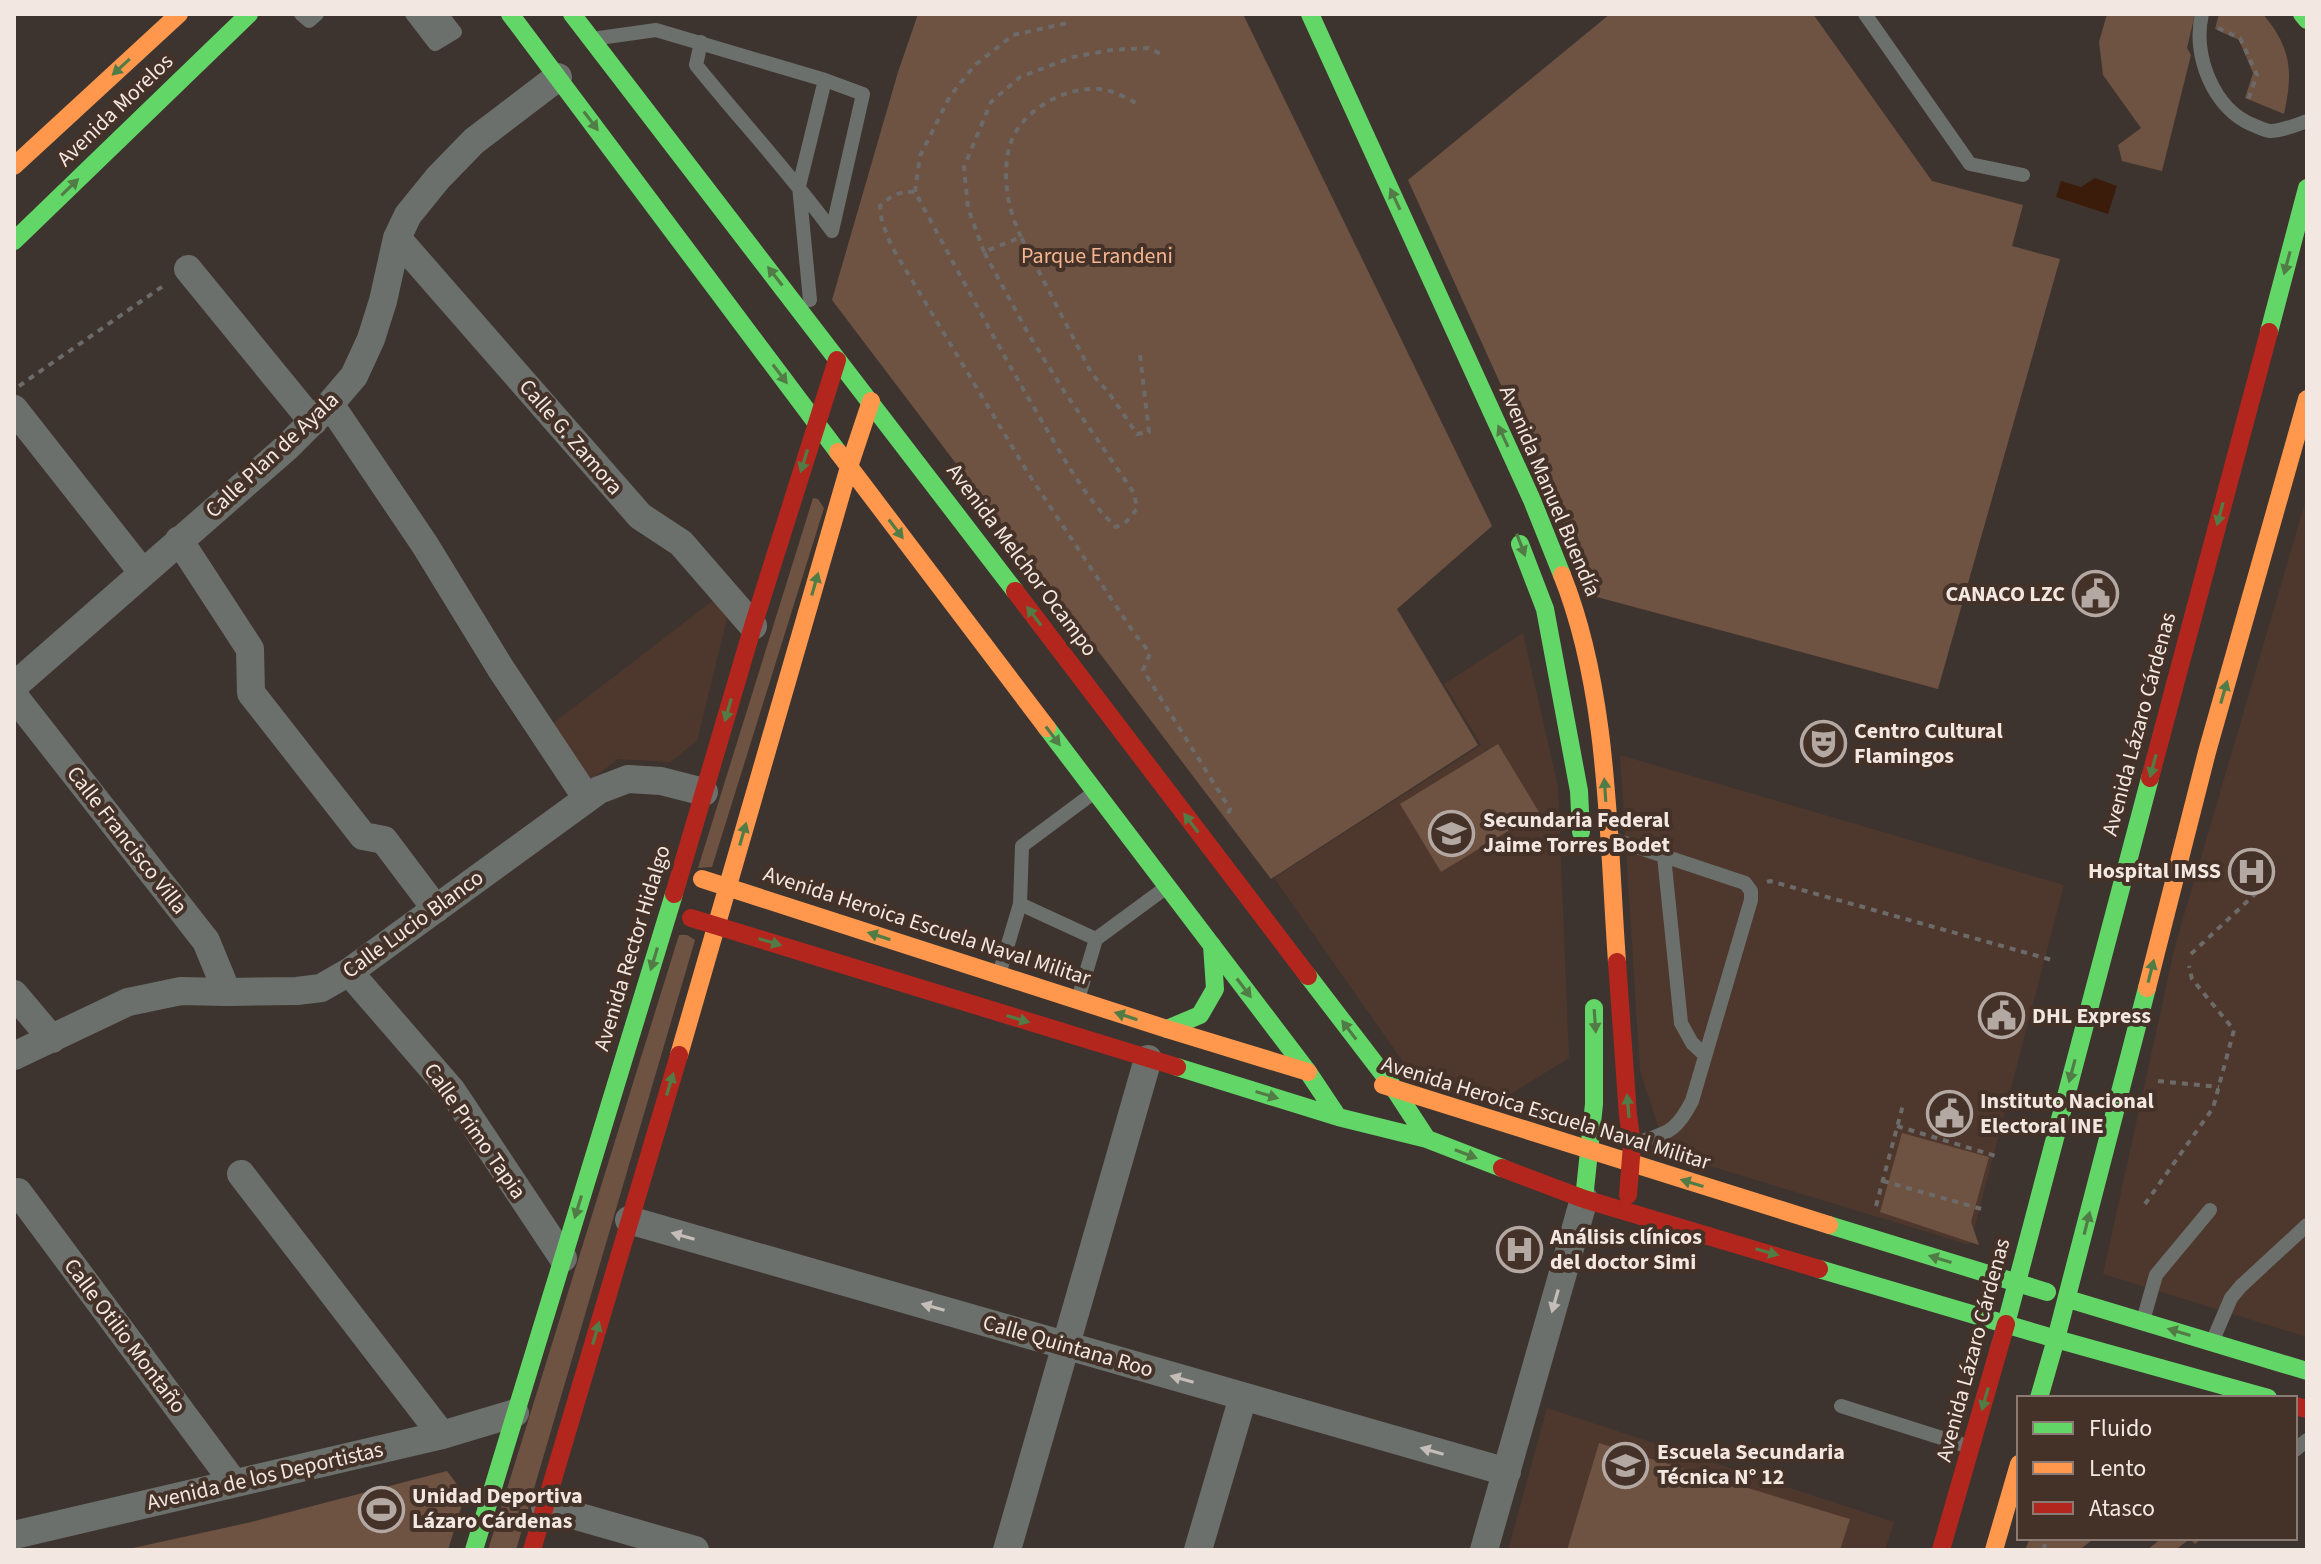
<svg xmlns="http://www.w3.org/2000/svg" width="2321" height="1564" font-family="'Source Sans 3',sans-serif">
<rect width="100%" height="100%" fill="#3e342f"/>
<path fill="#4e372c" d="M2307,496V1337L2103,1274L2175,946Z
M715,599L728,615L697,741L670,762L618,759L584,785L543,731Z
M1523,633L1558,787L1569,1058L1506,1097L1411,1073L1274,878L1481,745L1444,684Z
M1620,755L2064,885L1970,1245L1667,1153L1640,1071Z
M1547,1408L1894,1522L1885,1550H1508Z"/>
<path fill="#6e5242" d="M918,14H1243L1492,526L1397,609L1478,745L1271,879L832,300L898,72Z
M1610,14H1813L1932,181L2023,205L2012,246L2060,259L1938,689L1597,597L1408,180Z
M2107,14H2195L2187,48L2191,55L2162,171L2122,161L2118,145L2141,128L2103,75L2099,42Z
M2219,14H2263C2292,49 2293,72 2284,114L2245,98L2253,73L2239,40L2215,29Z
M813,498L818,499L824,508L712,867L698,868Z
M1498,744L1539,812L1441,872L1400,804Z
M679,935H687L695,940L516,1550H488Z
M1902,1133L1989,1157L1971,1222L1979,1245L1880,1212Z
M1599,1443L1850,1519L1840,1550H1567Z
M447,1471L465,1495L448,1550H124L247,1523Z
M2030,1538H2095L2079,1550H2025Z
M2162,1538H2202L2195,1544L2190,1539L2175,1550H2147Z"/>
<path fill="#3b1c0a" d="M2095,178L2117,186L2108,214L2056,197L2061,181L2081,187Z"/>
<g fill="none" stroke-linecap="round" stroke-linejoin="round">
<path stroke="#6c6b69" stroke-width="4" stroke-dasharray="6 6" stroke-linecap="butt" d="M2218,28L2240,38L2257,75L2247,103
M915,192L920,156L950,96L975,65L1013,35L1068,23
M1021,237C1008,209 1002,179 1009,148C1018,114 1057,91 1089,89C1104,87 1123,95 1136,103
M984,252L968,208L964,167L991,102L1020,77L1073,57L1111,50L1148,48L1161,54
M1140,355L1149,432L1137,434L1109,393L1092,374L1021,237L984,252L1029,335L1064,391L1134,493L1137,509L1126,522L1116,527C1087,501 1063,457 1043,423C998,347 957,269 915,192C900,191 891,195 880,206L882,222L892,247L1028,473L1134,633L1150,653L1143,670L1230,809L1228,814
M19,386L166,284
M1767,882L1770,881L2052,960
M2191,954L2268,882
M2158,1081L2219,1087
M1897,1126L1999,1157
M1883,1181L1985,1210
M2145,1204L2213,1108L2234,1030L2192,979L2189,966
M1876,1206L1903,1105
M2044,1550L2046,1538"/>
<path stroke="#6c706c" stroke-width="14" d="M301,14L309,21L317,14
M412,14L435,44L455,32L441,14
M426,14L445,38
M1865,14L1970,164L2023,175
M2202,14C2192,54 2213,109 2253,125C2258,127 2265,131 2271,131C2282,131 2296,125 2307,121
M599,38L656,30L825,80L863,94L832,231
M701,42L696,65C741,121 790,173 832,231
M810,300L799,186L825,80
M1610,838L1745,883L1751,891V900L1692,1101C1675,1134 1667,1132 1634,1144
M1664,856L1681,1023L1692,1043L1705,1055
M1020,904L1096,939L1164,889
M1000,971L1020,904L1022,846L1092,794
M1079,996L1096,939
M2144,1317L2156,1275L2210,1210
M2213,1340L2231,1298L2241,1286L2307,1225
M1841,1406L1967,1446
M2295,1450L2307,1440"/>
<path stroke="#6c706c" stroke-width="28" d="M397,238L640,516L681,543L753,626
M188,269L313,422
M330,404L425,545L501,669L586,797
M14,409L143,573
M179,540L250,649L251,693L363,836L384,840L436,909
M14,686L286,448L330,404L354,376L371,339L383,301L397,238L408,215L438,178L474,141L558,77
M14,696L206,941L227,992
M349,972L452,1091L563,1258
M14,994L52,1039
M14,1056L128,1002L181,991L227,992L297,991L321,988L349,972L599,790L628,779L661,781L704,792
M241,1174L442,1435
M14,1194L18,1192L234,1483
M629,1220L1507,1472
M545,1507L695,1550
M14,1535L442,1435L515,1413
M1007,1550L1148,1059
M1198,1550L1243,1397
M1484,1550L1584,1199"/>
<path stroke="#63d668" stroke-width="18" d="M510,14L838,452
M572,14L1015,591
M1310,14L1532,500L1562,575
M2302,14L2307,20
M14,241L249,14
M2269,332L2307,188
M1520,544L1545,609L1579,791L1581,832
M1047,728L1308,1072L1338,1117L1427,1139L1502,1168
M1308,976L1393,1087L1427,1139
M1167,1029L1200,1015L1215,989L1212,945
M1177,1067L1338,1117
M1584,1199L1594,1104V1008
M1829,1225L2047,1292
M1819,1269L2056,1339L2147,988
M2068,1299L2307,1371
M2006,1324L2150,778
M2039,1398L2056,1339L2268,1398
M474,1550L674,894"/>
<path stroke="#ff974d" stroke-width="18" d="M14,166L179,14
M838,452L1047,728
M1562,575C1609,692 1608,837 1617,962
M702,879L1167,1029L1308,1072
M2147,988L2207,752L2307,399
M679,1055L849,467L871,401
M1383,1085L1829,1225
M1994,1550L2019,1464"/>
<path stroke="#b3261e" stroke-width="18" d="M1015,591L1308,976
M2150,778L2269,332
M674,894L753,626L837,360
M691,918L1177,1067
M1617,962L1628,1115L1632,1145L1628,1195
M1502,1168L1584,1199L1819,1269
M2295,1406L2307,1409
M532,1550L679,1055
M1941,1550L2006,1324"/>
</g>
<defs><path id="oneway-solid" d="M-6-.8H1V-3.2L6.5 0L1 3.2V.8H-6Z" transform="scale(2)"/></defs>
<g fill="#527c45">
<use href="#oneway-solid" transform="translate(121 67) rotate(137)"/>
<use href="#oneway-solid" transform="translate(591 121) rotate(53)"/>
<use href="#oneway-solid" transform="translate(70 187) rotate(-44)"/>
<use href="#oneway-solid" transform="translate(1395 199) rotate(-115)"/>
<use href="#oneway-solid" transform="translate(2287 263) rotate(105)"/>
<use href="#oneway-solid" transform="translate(775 276) rotate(-128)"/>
<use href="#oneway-solid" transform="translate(780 374) rotate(53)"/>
<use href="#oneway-solid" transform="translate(1503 436) rotate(-115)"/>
<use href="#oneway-solid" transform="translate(804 461) rotate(107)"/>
<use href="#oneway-solid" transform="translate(2220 514) rotate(105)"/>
<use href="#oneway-solid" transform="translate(896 529) rotate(53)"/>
<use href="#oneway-solid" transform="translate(1521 545) rotate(69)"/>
<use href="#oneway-solid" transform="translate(815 584) rotate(-74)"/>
<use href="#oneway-solid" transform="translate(1034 616) rotate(-127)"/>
<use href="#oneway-solid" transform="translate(2224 692) rotate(-74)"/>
<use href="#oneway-solid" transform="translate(728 710) rotate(106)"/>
<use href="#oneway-solid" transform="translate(1053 736) rotate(53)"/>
<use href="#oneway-solid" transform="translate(2153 766) rotate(105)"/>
<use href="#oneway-solid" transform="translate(1605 790) rotate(-94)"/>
<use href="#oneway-solid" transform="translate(1191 823) rotate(-127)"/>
<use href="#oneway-solid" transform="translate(743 834) rotate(-74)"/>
<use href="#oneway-solid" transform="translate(879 936) rotate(-162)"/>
<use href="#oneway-solid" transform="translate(770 942) rotate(17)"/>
<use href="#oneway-solid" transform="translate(654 959) rotate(107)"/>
<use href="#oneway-solid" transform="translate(2151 971) rotate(-76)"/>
<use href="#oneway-solid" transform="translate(1244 988) rotate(53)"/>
<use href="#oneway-solid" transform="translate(1126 1016) rotate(-162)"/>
<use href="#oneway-solid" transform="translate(1018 1019) rotate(17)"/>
<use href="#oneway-solid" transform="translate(1595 1021) rotate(86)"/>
<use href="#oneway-solid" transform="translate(1349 1030) rotate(-127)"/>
<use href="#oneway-solid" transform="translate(2072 1071) rotate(105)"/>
<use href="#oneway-solid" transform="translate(670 1084) rotate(-73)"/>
<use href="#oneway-solid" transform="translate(1267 1095) rotate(17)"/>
<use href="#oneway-solid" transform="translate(1628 1106) rotate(-95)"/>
<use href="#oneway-solid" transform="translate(1466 1154) rotate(21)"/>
<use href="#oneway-solid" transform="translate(1692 1183) rotate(-163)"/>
<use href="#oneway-solid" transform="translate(578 1207) rotate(107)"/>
<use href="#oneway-solid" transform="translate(2087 1223) rotate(-76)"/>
<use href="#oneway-solid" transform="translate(1767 1252) rotate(16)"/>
<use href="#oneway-solid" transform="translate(1940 1259) rotate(-163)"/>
<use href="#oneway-solid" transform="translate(2179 1332) rotate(-163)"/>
<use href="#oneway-solid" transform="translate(596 1333) rotate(-74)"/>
<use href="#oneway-solid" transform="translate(1985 1399) rotate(106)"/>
</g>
<g fill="#c4bdb8">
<use href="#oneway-solid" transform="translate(683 1236) rotate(-164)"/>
<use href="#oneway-solid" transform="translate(1555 1301) rotate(106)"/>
<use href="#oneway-solid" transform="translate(933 1307) rotate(-164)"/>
<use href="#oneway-solid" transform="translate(1182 1379) rotate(-164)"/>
<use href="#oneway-solid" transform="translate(1432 1451) rotate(-164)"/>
</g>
<defs>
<symbol id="civic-ring" viewBox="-11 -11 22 22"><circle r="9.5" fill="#443229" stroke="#b4a8a3" stroke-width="1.5"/><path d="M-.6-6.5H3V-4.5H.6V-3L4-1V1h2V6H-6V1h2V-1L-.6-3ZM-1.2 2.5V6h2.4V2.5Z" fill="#b4a8a3"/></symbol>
<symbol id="theatre-ring" viewBox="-11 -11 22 22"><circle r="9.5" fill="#443229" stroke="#b4a8a3" stroke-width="1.5"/><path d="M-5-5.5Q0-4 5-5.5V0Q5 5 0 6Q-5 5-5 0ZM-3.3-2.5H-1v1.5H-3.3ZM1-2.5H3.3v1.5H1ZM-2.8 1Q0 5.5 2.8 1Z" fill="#b4a8a3"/></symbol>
<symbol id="school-ring" viewBox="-11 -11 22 22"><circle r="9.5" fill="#443229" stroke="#b4a8a3" stroke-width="1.5"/><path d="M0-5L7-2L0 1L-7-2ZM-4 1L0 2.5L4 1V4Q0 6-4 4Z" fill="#b4a8a3"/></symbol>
<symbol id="hospital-ring" viewBox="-11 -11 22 22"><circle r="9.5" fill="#443229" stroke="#b4a8a3" stroke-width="1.5"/><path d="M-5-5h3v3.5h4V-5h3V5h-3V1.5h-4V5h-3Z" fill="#b4a8a3"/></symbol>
<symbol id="stadium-ring" viewBox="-11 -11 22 22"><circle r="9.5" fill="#443229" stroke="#b4a8a3" stroke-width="1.5"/><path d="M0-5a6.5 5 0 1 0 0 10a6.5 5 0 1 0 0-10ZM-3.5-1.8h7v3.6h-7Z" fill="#b4a8a3"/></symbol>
</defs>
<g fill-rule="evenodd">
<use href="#civic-ring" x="2070" y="568" width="51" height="51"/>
<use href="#theatre-ring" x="1798" y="718" width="51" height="51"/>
<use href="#school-ring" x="1426" y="808" width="51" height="51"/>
<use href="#hospital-ring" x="2226" y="846" width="51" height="51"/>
<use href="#civic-ring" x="1976" y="990" width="51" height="51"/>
<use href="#civic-ring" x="1924" y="1088" width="51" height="51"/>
<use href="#hospital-ring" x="1494" y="1224" width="51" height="51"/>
<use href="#school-ring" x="1600" y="1440" width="51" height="51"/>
<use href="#stadium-ring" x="356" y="1484" width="51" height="51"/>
</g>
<g text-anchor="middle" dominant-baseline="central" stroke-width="8" stroke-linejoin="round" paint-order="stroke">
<g font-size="22" fill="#f3e7e1" stroke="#443229">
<text transform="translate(115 110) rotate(-44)">Avenida Morelos</text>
<text transform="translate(571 437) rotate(49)">Calle G. Zamora</text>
<text transform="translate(272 455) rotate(-43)">Calle Plan de Ayala</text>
<text transform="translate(1550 491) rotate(67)">Avenida Manuel Buendía</text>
<text transform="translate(1022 560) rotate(53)">Avenida Melchor Ocampo</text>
<text transform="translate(2139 724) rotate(-75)">Avenida Lázaro Cárdenas</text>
<text transform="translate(127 840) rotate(52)">Calle Francisco Villa</text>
<text transform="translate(413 924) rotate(-36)">Calle Lucio Blanco</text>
<text transform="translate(927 926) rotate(18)">Avenida Heroica Escuela Naval Militar</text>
<text transform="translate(632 948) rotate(-73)">Avenida Rector Hidalgo</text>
<text transform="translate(1546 1113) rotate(17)">Avenida Heroica Escuela Naval Militar</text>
<text transform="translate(475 1131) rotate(55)">Calle Primo Tapia</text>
<text transform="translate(125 1336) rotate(53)">Calle Otilio Montaño</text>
<text transform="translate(1068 1346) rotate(16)">Calle Quintana Roo</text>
<text transform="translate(1973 1350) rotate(-75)">Avenida Lázaro Cárdenas</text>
<text transform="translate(265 1476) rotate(-13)">Avenida de los Deportistas</text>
</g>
<g font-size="22" fill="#f4b490" stroke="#443229">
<text x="1097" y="256">Parque Erandeni</text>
</g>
<g font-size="22" font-weight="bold" fill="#f3e7e1" stroke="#443229" text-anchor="start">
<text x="2065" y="594" text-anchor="end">CANACO LZC</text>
<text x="1854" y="731">Centro Cultural<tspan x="1854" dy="25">Flamingos</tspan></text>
<text x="1483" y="820">Secundaria Federal<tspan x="1483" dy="25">Jaime Torres Bodet</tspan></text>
<text x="2221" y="871" text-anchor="end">Hospital IMSS</text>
<text x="2032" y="1016">DHL Express</text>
<text x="1980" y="1101">Instituto Nacional<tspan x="1980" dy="25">Electoral INE</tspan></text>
<text x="1550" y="1237">Análisis clínicos<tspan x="1550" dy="25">del doctor Simi</tspan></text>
<text x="1657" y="1452">Escuela Secundaria<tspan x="1657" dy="25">Técnica N° 12</tspan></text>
<text x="412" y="1496">Unidad Deportiva<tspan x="412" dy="25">Lázaro Cárdenas</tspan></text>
</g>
</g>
<rect width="2321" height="1564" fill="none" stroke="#f3e7e1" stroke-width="32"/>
<rect x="2017" y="1396" width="280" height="144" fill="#443229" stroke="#8a7a73" stroke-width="2"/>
<rect x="2033" y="1422" width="40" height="12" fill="#63d668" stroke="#8a7a73" stroke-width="2"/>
<text x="2089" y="1436" font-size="24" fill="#f3e7e1">Fluido</text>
<rect x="2033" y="1462" width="40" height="12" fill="#ff974d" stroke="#8a7a73" stroke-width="2"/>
<text x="2089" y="1476" font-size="24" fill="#f3e7e1">Lento</text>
<rect x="2033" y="1502" width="40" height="12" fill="#b3261e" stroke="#8a7a73" stroke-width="2"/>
<text x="2089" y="1516" font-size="24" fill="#f3e7e1">Atasco</text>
</svg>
